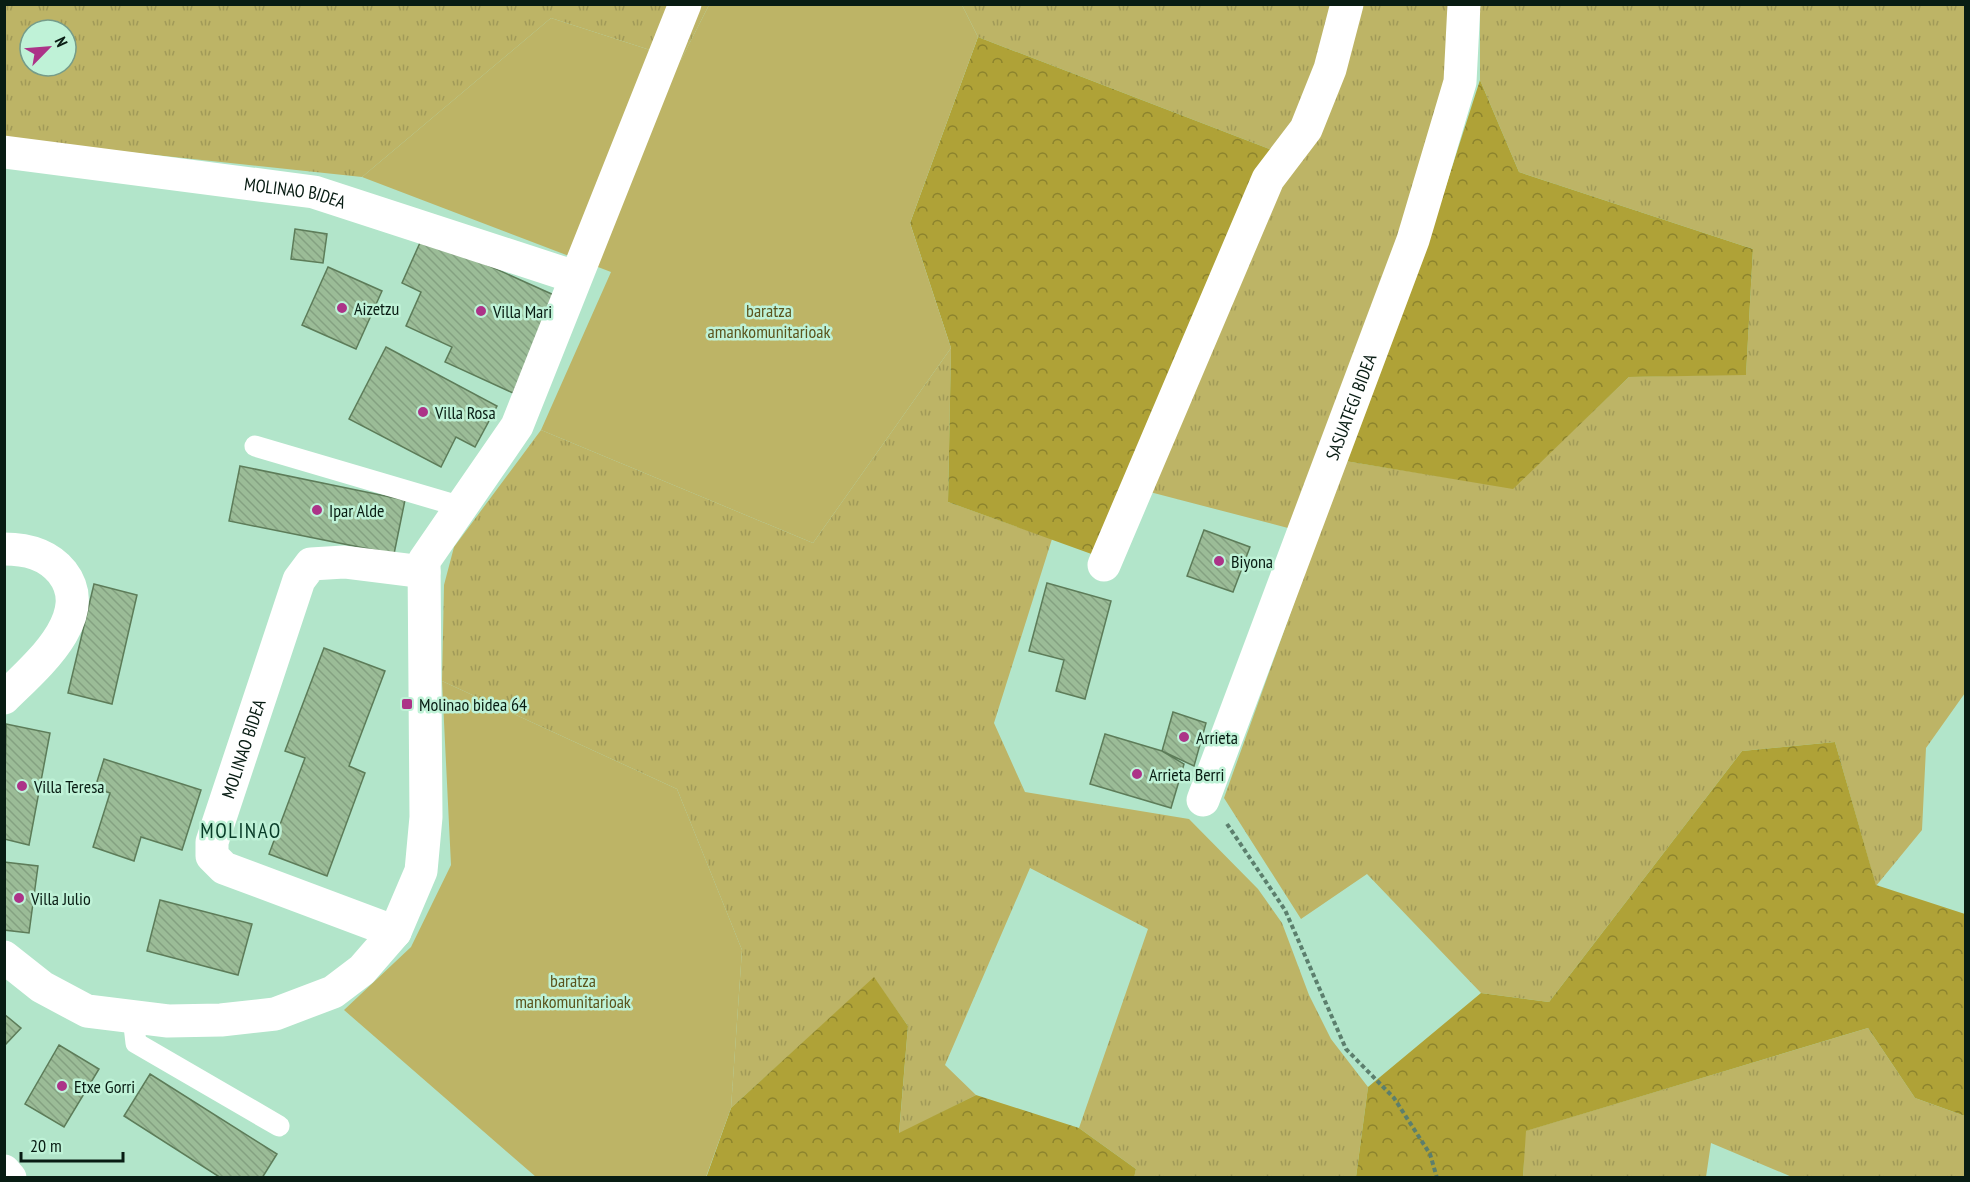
<svg xmlns="http://www.w3.org/2000/svg" width="1970" height="1182" font-family="'PT Sans Narrow',sans-serif">
<defs>
<pattern id="grass-tufts" width="24" height="20" patternUnits="userSpaceOnUse" patternTransform="scale(1.5)"><rect width="24" height="20" fill="#bdb466"/><path d="M3 7l-1-3M5 7V3M7 7l1-3M15 17l-1-3M17 17v-4M19 17l1-3" fill="none" stroke="#a19a58"/></pattern>
<pattern id="forest-crowns" width="20" height="18" patternUnits="userSpaceOnUse" patternTransform="scale(1.5)"><rect width="20" height="18" fill="#afa237"/><path d="M2 6a3 3 0 1 1 6 0M12 15a3 3 0 1 1 6 0" fill="none" stroke="#8c832d"/></pattern>
<pattern id="building-back-hatch" width="6" height="6" patternUnits="userSpaceOnUse" patternTransform="scale(1.5)"><rect width="6" height="6" fill="#9bbc97"/><path d="M-1 5l2 2M0 0l6 6M5-1l2 2" fill="none" stroke="#84a181"/></pattern>
</defs>
<rect width="100%" height="100%" fill="#b2e5ca"/>
<path fill="url(#grass-tufts)" fill-rule="evenodd" d="M5,5H709L681,60L551,18L362,177L5,139ZM30,30H66V66H30Z
M962,5H1452L1453,68L1384,288L1288,528L1146,491L1290,157L978,37Z
M1480,5H1965V693L1926,748L1922,830L1876,886L1835,742L1742,751L1549,1002L1481,993L1367,874L1301,919L1224,798L1345,461L1513,488L1629,377L1746,374L1753,249L1519,172L1480,80Z
M951,348L948,502L1052,539L994,723L1025,792L1189,819L1258,889L1282,923L1309,995L1331,1039L1368,1087L1356,1177H1134L1136,1169L1079,1128L1148,929L1030,868L945,1065L976,1095L899,1134L908,1026L874,978L731,1108L742,950L677,789L442,681L444,585L454,547L541,430L813,543Z
M1868,1028L1915,1098L1965,1116V1177H1792L1711,1143L1706,1177L1523,1178L1525,1131Z"/>
<path fill="url(#forest-crowns)" d="M978,37L1290,157L1097,556L948,502L951,348L910,223Z
M1480,80L1519,172L1753,249L1746,375L1629,377L1513,489L1345,461L1427,245Z
M1835,742L1876,885L1965,914V1116L1915,1098L1868,1028L1526,1131L1523,1177H1356L1368,1087L1481,993L1549,1002L1742,751Z
M874,977L908,1026L899,1133L976,1095L1079,1128L1136,1169L1134,1178H706L731,1108Z"/>
<path fill="#bdb466" d="M709,5H962L978,37L910,223L951,348L813,543L541,430L611,272L362,177L551,18L681,60Z
M442,681L677,789L742,950L731,1108L706,1177H536L344,1010L411,947L451,865Z"/>
<path fill="url(#building-back-hatch)" stroke="#5d7c59" stroke-width="1.5" d="M295,229L327,234L323,263L291,259Z
M423,236L556,296L513,393L445,362L452,347L406,326L421,292L402,283Z
M328,267L382,291L356,349L302,325Z
M386,347L497,406L475,447L456,437L441,467L349,419Z
M240,466L405,500L394,554L229,521Z
M1204,530L1250,547L1233,592L1187,576Z
M1047,583L1111,601L1085,699L1056,691L1064,660L1029,651Z
M94,584L137,595L112,704L68,693Z
M324,648L385,671L349,766L365,773L327,876L269,854L305,758L285,751Z
M1173,712L1206,723L1194,766L1162,751Z
M6,724L50,733L29,845L4,839Z
M1105,734L1162,751L1184,764L1171,808L1090,784Z
M104,759L201,790L182,850L141,837L134,861L93,847L110,793L95,788Z
M4,862L38,866L29,933L4,930Z
M160,900L252,924L238,975L147,951Z
M4,1014L21,1028L4,1046Z
M59,1045L99,1069L64,1127L25,1104Z
M150,1074L277,1154L262,1178H221L124,1116Z"/>
<g fill="none" stroke-linecap="round" stroke-linejoin="round">
<path stroke="#5c7f6d" stroke-width="4" stroke-dasharray="4.5 3" stroke-linecap="butt" d="M1227,824L1285,910L1346,1049L1394,1098L1430,1154L1437,1178"/>
<path stroke="#fff" stroke-width="21" d="M255,446L462,507
M133,1017L136,1043L279,1126"/>
<g stroke="#fff" stroke-width="33">
<path id="s1" d="M4,152L314,192L575,277"/>
<path d="M4,549C27,549 47,554 62,572C97,617 33,669 4,698"/>
<path d="M1104,565L1268,179L1306,129L1330,69L1347,4"/>
<path id="s2" d="M1203,800L1413,240L1460,82L1464,4"/>
<path id="s3" d="M395,932L224,868L212,856V842L299,580L311,564L344,562L424,572"/>
<path d="M4,957L42,987L87,1011L168,1021L221,1020L275,1014L333,992L362,970L395,932L421,871L426,817L424,561L517,426L685,4"/>
<path d="M4,1171L10,1178"/>
</g>
</g>
<g fill="#ac3388" stroke="#bff2d7" stroke-width="2">
<circle cx="342" cy="308" r="6"/>
<circle cx="481" cy="311" r="6"/>
<circle cx="423" cy="412" r="6"/>
<circle cx="317" cy="510" r="6"/>
<circle cx="1219" cy="561" r="6"/>
<rect x="401" y="698" width="12" height="12" rx="3"/>
<circle cx="1184" cy="737" r="6"/>
<circle cx="1137" cy="774" r="6"/>
<circle cx="22" cy="786" r="6"/>
<circle cx="19" cy="898" r="6"/>
<circle cx="62" cy="1086" r="6"/>
</g>
<g text-anchor="middle" dominant-baseline="central" stroke-width="5" stroke-linejoin="round" paint-order="stroke">
<g font-size="18" fill="#081c13" stroke="#bff2d7">
<text stroke="none"><textPath href="#s1" startOffset="294">MOLINAO BIDEA</textPath></text>
<text stroke="none"><textPath href="#s2" startOffset="420">SASUATEGI BIDEA</textPath></text>
<text stroke="none"><textPath href="#s3" startOffset="312">MOLINAO BIDEA</textPath></text>
</g>
<g font-size="18" fill="#081c13" stroke="#bff2d7" text-anchor="start">
<text x="354" y="308">Aizetzu</text>
<text x="493" y="311">Villa Mari</text>
<text x="435" y="412">Villa Rosa</text>
<text x="329" y="510">Ipar Alde</text>
<text x="1231" y="561">Biyona</text>
<text x="419" y="704">Molinao bidea 64</text>
<text x="1196" y="737">Arrieta</text>
<text x="1149" y="774">Arrieta Berri</text>
<text x="34" y="786">Villa Teresa</text>
<text x="31" y="898">Villa Julio</text>
<text x="74" y="1086">Etxe Gorri</text>
</g>
<g font-size="18" fill="#5b541d" stroke="#bff2d7">
<text x="769" y="310">baratza<tspan x="769" dy="21">amankomunitarioak</tspan></text>
<text x="573" y="980">baratza<tspan x="573" dy="21">mankomunitarioak</tspan></text>
</g>
<g font-size="21" letter-spacing="1.5" fill="#073b27" stroke="#bff2d7">
<text x="241" y="830">MOLINAO</text>
</g>
</g>
<rect width="1970" height="1182" fill="none" stroke="#081c13" stroke-width="12"/>
<g transform="translate(48 48) rotate(65)"><circle r="28" fill="#bff2d7" stroke="#769c89" stroke-width="1.5"/>
<path d="M0-4.5L10 22L0 15L-10 22Z" fill="#ac3388"/>
<text y="-9" font-size="16" font-weight="bold" text-anchor="middle" fill="#081c13">N</text>
</g>
<path d="M21 1152v9h102v-9" fill="none" stroke="#081c13" stroke-width="3"/>
<text x="30" y="1152" font-size="18" fill="#081c13" stroke="#bff2d7" stroke-width="4.5" paint-order="stroke">20 m</text>
</svg>
